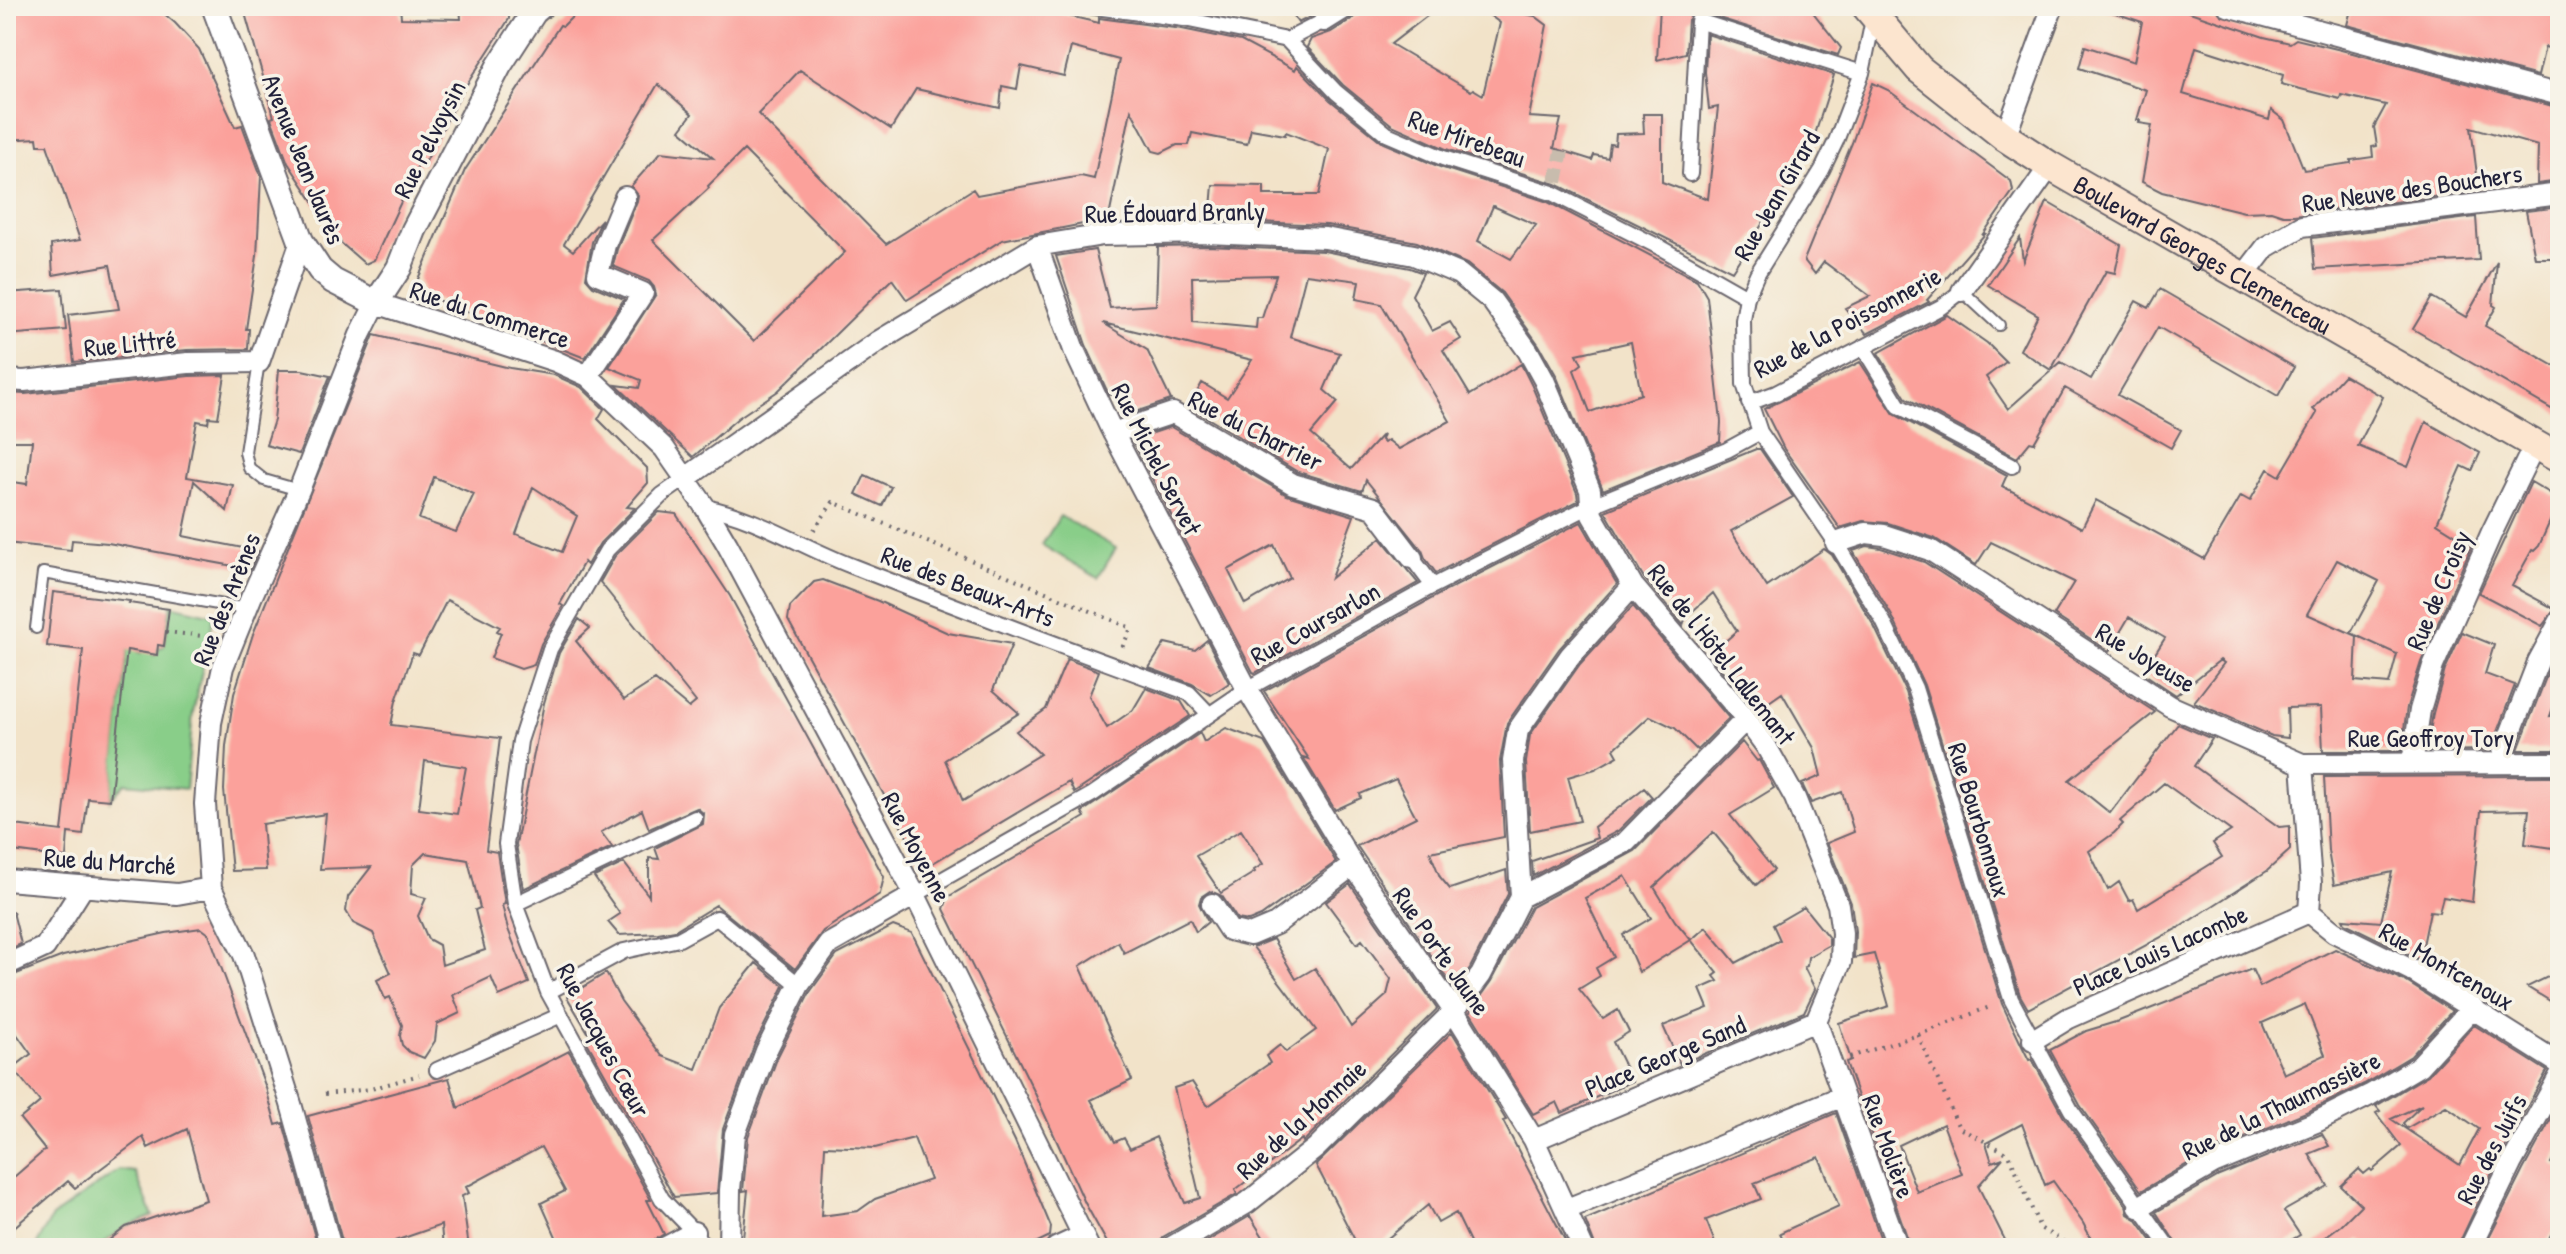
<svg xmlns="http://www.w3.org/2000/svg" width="2566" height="1254" font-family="'Patrick Hand',sans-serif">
<rect width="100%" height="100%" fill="#f7f3e8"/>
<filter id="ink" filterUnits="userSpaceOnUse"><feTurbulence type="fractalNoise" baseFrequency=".0125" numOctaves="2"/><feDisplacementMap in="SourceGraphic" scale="16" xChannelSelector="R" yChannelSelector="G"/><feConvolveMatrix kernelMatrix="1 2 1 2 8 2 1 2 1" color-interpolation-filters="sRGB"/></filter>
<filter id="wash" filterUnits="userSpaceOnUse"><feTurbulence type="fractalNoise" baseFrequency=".006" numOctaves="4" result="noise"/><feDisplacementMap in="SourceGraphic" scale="32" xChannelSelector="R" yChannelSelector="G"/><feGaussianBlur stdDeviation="1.8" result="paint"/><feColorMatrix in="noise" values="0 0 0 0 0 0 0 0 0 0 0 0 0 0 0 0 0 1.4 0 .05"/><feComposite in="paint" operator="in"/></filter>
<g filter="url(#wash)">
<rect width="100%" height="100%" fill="#f2e3c9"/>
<path fill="#89ce89" stroke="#567862" stroke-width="2" d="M1060,516L1116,548L1098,578L1042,545Z
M171,605L214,615L193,713L186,789L125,783L110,800L127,652L123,651L138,646L137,652L141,653L142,646L153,648V655H156L158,649L164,646Z
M119,1170L135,1172L153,1216L126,1227L97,1248H35L52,1217Z"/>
<g id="blocks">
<path fill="#fba19b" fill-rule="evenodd" d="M6,6H155L175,23L199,49L235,127L242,125L261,176L257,256L246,329H249L248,349L187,350L74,362L68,315L119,309L110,265L53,275L51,245L80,240L47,145H38L37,138L6,140Z
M243,6H400L401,18L461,19L460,6H509V19L460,95L424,165L419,163L374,260L365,264L341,243L288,163L271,118L274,117L266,87Z
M591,6H1026L1099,23V18L1182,29L1241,41L1295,70L1297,66L1330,100L1383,143L1440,167L1548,202L1697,280L1707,297L1721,422L1720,442L1603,490L1556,375L1539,345L1502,293L1467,264L1417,242L1327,225L1210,220L1213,185L1264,186V195H1319L1329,149L1286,132L1285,135L1251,129L1247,144L1192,133L1189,145H1177L1161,153L1153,151L1131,110L1108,222L1088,223L1002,240L907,300L892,279L778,391L738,418L693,457L616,385L639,388L641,380L609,367L656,294L654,287L649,281L613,266L617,249L637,201L638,195L631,186L661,152L713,158L680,130L692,114L658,84L564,244L573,251L602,219L592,242L586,278L593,286L624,299L585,358L424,295L418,279L465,170L560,25L563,26L579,10ZM1071,47L1119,60L1094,179L1081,176L977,195L973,189L886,244L758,114L800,70L891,129L916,89L1000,108L1002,86L1017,89L1021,66L1064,76ZM744,150L845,252L754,341L653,240L709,188L708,186ZM1493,206L1536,225L1511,259L1478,241ZM1631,342L1641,394L1590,412L1574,370L1582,364L1577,354Z
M1286,6H1319L1312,16L1298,23Z
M1372,6H1440L1391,44L1471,91L1473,89L1483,95L1500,23L1477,6H1519V13L1535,16L1547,25L1529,117L1561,119L1554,148L1592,160L1594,155L1608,158L1610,144L1615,145L1616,134L1644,133L1643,114H1662V182L1708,199L1718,107L1709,109L1705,72L1707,34L1834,75L1810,150L1732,271L1556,184L1446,149L1392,125L1343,85L1307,47L1311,39L1331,32Z
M1660,6H1808L1841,48L1838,55L1696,11L1688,20L1686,53L1657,60Z
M2106,6H2172L2264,37L2290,43L2296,39L2341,50L2560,108V181L2537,184L2538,146L2471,127L2479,191L2294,215H2283L2271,211L2244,212L2162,192L2142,182L2152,125L2139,123L2140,120H2137L2146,90L2079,68L2085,46L2134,62L2142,22L2106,10ZM2196,47L2283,75L2281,84L2340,99L2341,95L2386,105L2374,127L2377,146L2372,147L2373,157L2351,160V163L2304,170L2284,120L2271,110L2269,120L2183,94Z
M2352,6H2560V51L2545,47L2538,76L2347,25Z
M1873,83L1888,90L2011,181L2013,191L1983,234H1985L1927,300L1929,302L1867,334L1845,308L1870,296L1824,262L1815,274L1804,260L1852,143Z
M2047,202L2121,245L2115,273L2106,271L2051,370L2020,350L2038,315L1988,285L2020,238L2023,261Z
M2560,207V258H2535L2526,211Z
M2476,217L2479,260L2315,269L2312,238Z
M1207,246L1324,251L1410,268L1423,273L1412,295L1432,331L1450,322L1461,339L1443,350L1470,395L1521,364L1532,386L1577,493L1578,501L1436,573L1425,558L1422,550L1366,480L1362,491L1298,472L1189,407L1202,383L1227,398L1252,360L1103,323L1147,350L1171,400L1123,416L1112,394L1109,395L1086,345L1056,256L1095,250L1110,308L1156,305L1158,247ZM1306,274L1359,281L1356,299L1381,304L1450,421L1399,449L1388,440L1384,443L1381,440L1383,434L1351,469L1311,434L1338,402L1324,390L1340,353L1290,337ZM1276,275L1262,318H1257L1256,328L1193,322L1192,277Z
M2497,262L2493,305L2496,307L2485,326L2560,369V414L2413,329L2432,297L2466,317Z
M62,289L66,330L6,335V293Z
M2160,289L2294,367L2278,396L2158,327L2118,395L2181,430L2171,448L2065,388L2034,443L2030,442L2017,458L1906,398L1878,353L1947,315L1987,343L2006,362L1986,377L2008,409L2061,362L2091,379L2136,301L2149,308Z
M374,335L510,368L554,375L581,387L604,409L598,419L647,468L648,483L627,507L635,508L600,543L587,565L584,562L560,604L563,606L541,644L534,665L521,669L491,658L501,633L497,631L500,627L447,600L419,655L413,653L396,701L391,725L500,738L486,850L497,852L505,904L502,905L508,929L529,983L499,996L491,977L453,995L460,1013L437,1024L435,1041L424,1058L409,1052L402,1045L400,1036L402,1025L390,997L385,999L377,980L391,973L373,933L353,923L346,911L348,897L371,867L320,869L326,814L262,824L266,870L232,871L224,790L226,746L234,694L253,634ZM434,477L474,494L456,532L419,519ZM533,487L577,516L562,552L516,534ZM425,761L466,767L457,814L419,809ZM425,853L468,860L480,908L475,910L485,950L442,965L439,945L428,939L418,916L426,898L411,894L413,865Z
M1860,362L1894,414L2007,475L2002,486L2082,528L2096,500L2204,559L2241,496L2250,501L2268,469L2280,476L2317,413L2313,409L2344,375L2383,397L2358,446L2408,467L2426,422L2480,453L2472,471L2462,466L2437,523L2472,545L2421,662L2407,707L2401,751H2323L2321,707L2287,708L2288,738L2272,736L2194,702L2224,663L2220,660L2176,695L2143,673L2165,638L2129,617L2109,651L2054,615L2074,582L1991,542L1976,565L1934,538L1888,523L1863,521L1840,528L1784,449L1764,409ZM2337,560L2379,581L2351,633L2397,654L2389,684L2355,681L2357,636L2307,614Z
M279,370H302L330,376L299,454L266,445L274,420Z
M225,375L218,418L209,417L208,423L197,421L187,477L233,485L227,511L194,481L183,536L258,551L250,569L108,543L72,540L71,550L6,543V481L27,484L32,441H6V393L25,394L189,376Z
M1171,427L1287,495L1354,516L1331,578L1381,538L1418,583L1255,673L1253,672L1132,440ZM1274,545L1290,578L1245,604L1228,570Z
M1756,449H1760L1793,497L1731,531L1767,587L1824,549L1832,555L1874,626L1906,692L2002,1004L2022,1046L2029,1060L2032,1059L2063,1116L2126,1205L2128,1214L2136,1219L2157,1248H2096L2083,1223L2053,1181L2045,1185L2022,1124L1986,1143L1992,1162L2003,1158L1978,1186L2009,1248H1911L1846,1062L1851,1060L1839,1023L1889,1006L1874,954L1854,958L1855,931L1851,903L1827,843L1854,832L1842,792L1811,803L1802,784L1821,776L1814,748L1782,693L1756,711L1709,655L1737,631L1713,593L1686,617L1683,625L1644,578L1605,511ZM1943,1124L1962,1174L1917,1192L1899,1145Z
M865,475L891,487L882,506L856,494Z
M2531,482L2560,499L2539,546L2534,551L2532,550L2512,586L2555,609L2542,626L2479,593Z
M659,512L676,514L730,596L884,877L880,894L823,931L795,969L716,905L675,930L658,933L619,935L608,922L620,914L594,877L624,863L649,896V858L659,859L655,848L703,824L704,814L697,808L649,829L642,810L601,832L612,847L523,889L516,844L544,703L559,653L579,619L590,628L576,641L624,700L655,680L689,708L696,702L600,582L615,556Z
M1581,522L1617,584L1559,649L1507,723L1500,761L1504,837L1430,852L1440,877L1450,889L1506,870L1508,894L1470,968L1454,989L1357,846L1416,817L1396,779L1360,794L1361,798L1335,810L1303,757L1309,759L1264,691L1438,595Z
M1867,546L1881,548L1924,562L2155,712L2069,780L2110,813L2178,724L2212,739L2194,766L2279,827L2290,826V850L2267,871L2180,927L2028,1009L2020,995L1924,685L1892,616L1853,551ZM2164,783L2231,831L2213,843L2222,857L2138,909L2133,899L2129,901L2119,882L2108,890L2089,851L2114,833L2123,824L2120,821Z
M823,580L878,601L948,633L1012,644L993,690L1019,713L945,760L963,801L1040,754L1016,731L1046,709L1067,659L1099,671L1089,696L1107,728L1133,710L1146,688L1181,701L1190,716L1074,793L1069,782L933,863L919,859L788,620L790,607L814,582Z
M53,592L130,601L129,603L169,609L164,646L158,645L157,655L127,650L110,800L88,798L83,835L68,833L66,858L6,850V824L62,831L83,650L47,646Z
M1633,606L1729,718L1697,750L1675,728L1650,716L1614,749L1618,756L1595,769L1568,777L1580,821L1530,831L1526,762L1530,735L1580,664Z
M2462,632L2494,645L2485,674L2515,685L2490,750L2427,751L2433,713L2445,670Z
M1207,640L1229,683L1211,695L1192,684L1149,668L1165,643L1195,650Z
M2560,648V688L2550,716L2560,715V750H2518L2550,667Z
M1226,728L1264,742L1336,862L1261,916L1249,921L1237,919L1222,896L1210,891L1201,897L1199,904L1208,922L1196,932L1190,919L1124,953L1118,942L1080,966L1132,1080L1091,1100L1115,1142L1124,1138L1130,1149L1156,1137L1185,1203L1200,1198L1174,1088L1192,1082L1208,1106L1270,1063L1266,1056L1280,1045L1286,1052L1316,1030L1253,947L1273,939L1296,979L1315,968L1351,1027L1387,995L1391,979L1362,940L1357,944L1326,902L1350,884L1437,1009L1307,1138L1303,1142L1302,1139L1235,1190L1237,1194L1163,1237L1157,1248H1110L1085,1203L1033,1089L944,909L948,897L1085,817L1082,812L1200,733L1204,742ZM1241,830L1263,864L1254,870L1255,872L1221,893L1196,856Z
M1742,742L1757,761L1759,760L1774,788L1730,815L1774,870L1756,885L1713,832L1654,887L1675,921L1691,940L1706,927L1736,963L1780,940L1773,925L1804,907L1829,938V945L1808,957L1807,966L1804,967L1815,989L1804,1012L1680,1064L1663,1026L1708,1008L1700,989L1718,981L1714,976L1718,973L1691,940L1639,972L1623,935L1651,918L1625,876L1585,898L1614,957L1596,968L1600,976L1579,989L1603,1019L1618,1010L1629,1032L1613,1042L1632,1081L1562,1113L1557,1102L1533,1114L1470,1012L1492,981L1531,907L1635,851Z
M2560,776V849L2525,844L2529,810L2481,811L2472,902L2443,897L2439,912L2430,911L2420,960L2345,923L2343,919L2381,922L2392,872L2334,885L2328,851L2324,777Z
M1644,788L1652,797L1618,831L1533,876L1532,861L1597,838L1594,827Z
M13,912L21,944L6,951V913Z
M893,926L912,933L1015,1141L1051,1227L1050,1236L1025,1248H742L748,1190L743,1191L748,1137L778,1056L810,992L837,955ZM914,1138L930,1180L875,1199L858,1211L821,1216L825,1146L875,1148Z
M201,928L209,934L218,959L266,1088L276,1125L283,1123L318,1248H99L126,1227L206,1200L187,1129L148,1148L143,1137L75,1188L68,1181L6,1234V1184L45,1150L20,1119L40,1102L13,1068L31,1054L6,1019V978L63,956L166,933Z
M2335,949L2405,981L2452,1011L2411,1056L2364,1084L2311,1110L2208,1152L2141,1191L2080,1105L2050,1050L2086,1031L2119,1021L2252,969L2260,987ZM2305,1004L2325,1055L2284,1074L2262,1023Z
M756,963L784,986L754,1046L723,1129L717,1193L674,1197L587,1042L592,1039L567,997L606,973L621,1001L662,1056L696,1069L719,1008Z
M2560,971V1007L2527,987Z
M2474,1025L2547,1071L2499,1158L2457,1248H2374L2361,1239L2348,1248H2310L2341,1225L2361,1205L2341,1186L2359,1169L2364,1174L2370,1169L2372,1171L2401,1146L2376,1113L2380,1111L2376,1106L2428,1075ZM2422,1105L2403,1123L2407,1128L2446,1106L2479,1129L2460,1165L2391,1119Z
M1452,1032L1506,1120L1503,1121L1569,1248H1473L1456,1213L1438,1223L1428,1205L1376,1248H1359L1316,1165Z
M569,1051L651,1200H647L664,1234L653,1241L651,1248H561L541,1203L565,1191L541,1147L466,1187L469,1193L462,1196L469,1248H443L441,1225L395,1241L397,1248H344L308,1116L449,1078L458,1108Z
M2560,1102V1147L2551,1163L2560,1168V1220L2543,1248H2484L2523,1170Z
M1836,1113L1884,1248H1787L1780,1233L1839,1206L1819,1157L1754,1183L1761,1199L1706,1220L1717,1248H1596L1585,1220Z
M2322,1134L2329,1146L2309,1154L2328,1186L2284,1211L2300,1235L2277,1248H2256L2251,1239L2237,1248H2179L2156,1212L2219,1176Z
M1250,1216L1270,1248H1196Z"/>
</g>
</g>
<g filter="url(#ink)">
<use href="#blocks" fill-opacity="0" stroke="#6b666d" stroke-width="2"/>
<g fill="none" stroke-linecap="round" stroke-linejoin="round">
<path stroke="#c8bcad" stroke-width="14" stroke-dasharray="14 7" stroke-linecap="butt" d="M1556,182L1562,151"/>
<defs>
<path id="service" d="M1962,291L1999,325
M259,362L245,452L249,468L264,480L299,490
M36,628L43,573L246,609
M694,1232L711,1248"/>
<path id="pedestrian" d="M1088,6L1184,19L1287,40L1336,92L1387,134L1443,158L1552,193L1659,247L1747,297
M1874,15L1862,73L1836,141L1822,170L1757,274L1747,297L1743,320L1744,384L1760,432L1836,543L1883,621L1915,688L2011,999L2071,1110L2169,1248
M1287,40L1324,21
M1690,174L1698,21L1862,73
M1863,347L1899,406L2012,466
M1749,403L1776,393L1941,307L1962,291
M686,478L662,495L607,550L550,649L520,741L506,844L515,904L548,992L662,1199L694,1232
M705,507C757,517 802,547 852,566C964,610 1076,652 1189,693L1209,714
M1412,558L1433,586
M915,895L1093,794L1247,689L1433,586L1592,505L1727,450L1760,432
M515,904L695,818
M548,992L624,951L679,939L717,918L799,985
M437,1070L561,1015"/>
<path id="minor" d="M2228,6L2560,95
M1324,21L1348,6
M2005,137L2053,6
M1037,246L1074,350L1110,427L1247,689L1353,865L1454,1011L1534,1140L1583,1248
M2243,277L2266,247L2302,226L2560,194
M1962,291L2050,166
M588,376L643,293L598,274L605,245L625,197
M6,380L24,381L188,363L259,362L301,241
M1113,433L1173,413L1293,484L1374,508L1412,558
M686,478L879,341L1037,246L1103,235L1207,233L1325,238L1414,255L1459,274L1492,301L1528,351L1544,380L1590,490L1592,515L1633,586L1743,715L1766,746L1795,798L1838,905L1842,933L1841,962L1816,1021L1898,1248
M1836,543L1866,533L1884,535L1930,550L2170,706L2302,764L2560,763
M2412,763L2420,710L2433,666L2491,534L2535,444
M2499,763L2538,662L2560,621
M2302,764L2311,883L2309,912
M6,880L177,894L211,888
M1521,897L1626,842L1746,719
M1212,904L1229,930L1250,935L1276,924L1353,865
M2309,912L2334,932L2411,970L2560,1064
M6,965L45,947L83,887
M2033,1040L2069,1018L2309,912
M1534,1140L1816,1021
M2139,1207L2213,1164L2316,1122L2370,1095L2419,1066L2473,1007
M1567,1209L1843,1096
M331,1248L291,1104L244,955L211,888L205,804L211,723L223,667L251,598L299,490L360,335L376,303L555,361L588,376L664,448L705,507L727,544L915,895L1089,1248
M664,1248L694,1232
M729,1248L730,1190L735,1134L766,1051L799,985L829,944L915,895
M1056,1248L1082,1236
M1170,1248L1247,1203L1316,1148L1454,1011L1481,975L1521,897L1513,761L1518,730L1570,656L1633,586
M2470,1248L2511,1164L2560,1075"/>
<path id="tertiary" d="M214,6L301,241L320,270L333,281L376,303L399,268L414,230L499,66L534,12L541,6"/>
<g id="secondary">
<path id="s1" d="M1866,6L1919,69L2005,137L2050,166L2560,459"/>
</g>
</defs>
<use href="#service" stroke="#6b666d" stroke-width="14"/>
<use href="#pedestrian" stroke="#6b666d" stroke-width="18"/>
<use href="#minor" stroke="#6b666d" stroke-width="24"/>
<use href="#tertiary" stroke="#6b666d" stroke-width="28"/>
<use href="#secondary" stroke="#6b666d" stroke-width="32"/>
<path stroke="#6b666d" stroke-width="4" stroke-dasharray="2 6" stroke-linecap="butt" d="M814,530L833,502L1131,628L1122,648
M166,632L212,637
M1918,1035L1959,1128L2009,1154L2040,1228L2074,1248
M1850,1057L1918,1035L1992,1006
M325,1094L371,1089L419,1075"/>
<use href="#service" stroke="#fff" stroke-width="10"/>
<use href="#pedestrian" stroke="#fff" stroke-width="14"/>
<use href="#minor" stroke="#fff" stroke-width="20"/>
<use href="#tertiary" stroke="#fff" stroke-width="24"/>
<use href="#secondary" stroke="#fce5cf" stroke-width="28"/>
</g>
</g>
<g text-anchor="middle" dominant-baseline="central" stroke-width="7" stroke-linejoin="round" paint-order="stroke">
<g font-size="26" fill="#22223b" stroke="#f7f3e8">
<text transform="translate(1467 138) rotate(20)">Rue Mirebeau</text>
<text transform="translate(429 139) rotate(-63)">Rue Pelvoysin</text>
<text transform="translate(304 159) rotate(68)">Avenue Jean Jaurès</text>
<text transform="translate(2412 188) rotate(-8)">Rue Neuve des Bouchers</text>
<text transform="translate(1776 195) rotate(-60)">Rue Jean Girard</text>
<text transform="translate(1175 212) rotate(-1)">Rue Édouard Branly</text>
<text stroke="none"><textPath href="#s1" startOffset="422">Boulevard Georges Clemenceau</textPath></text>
<text transform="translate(490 314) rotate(18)">Rue du Commerce</text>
<text transform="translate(1847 322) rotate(-28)">Rue de la Poissonnerie</text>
<text transform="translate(130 343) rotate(-6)">Rue Littré</text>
<text transform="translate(1256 430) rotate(27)">Rue du Charrier</text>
<text transform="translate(1157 459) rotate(63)">Rue Michel Servet</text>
<text transform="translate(968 586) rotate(21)">Rue des Beaux-Arts</text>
<text transform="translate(2438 590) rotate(-67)">Rue de Croisy</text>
<text transform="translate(226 599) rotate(-68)">Rue des Arènes</text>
<text transform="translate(1315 623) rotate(-29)">Rue Coursarlon</text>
<text transform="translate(1722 654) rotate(52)">Rue de l'Hôtel Lallemant</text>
<text transform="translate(2146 657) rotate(31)">Rue Joyeuse</text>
<text x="2431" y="737">Rue Geoffroy Tory</text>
<text transform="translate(1980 820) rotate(73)">Rue Bourbonnoux</text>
<text transform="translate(917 847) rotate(62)">Rue Moyenne</text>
<text transform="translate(110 861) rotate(4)">Rue du Marché</text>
<text transform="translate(2160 950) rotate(-24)">Place Louis Lacombe</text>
<text transform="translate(1442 951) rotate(55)">Rue Porte Jaune</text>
<text transform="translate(2447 966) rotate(30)">Rue Montcenoux</text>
<text transform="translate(604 1040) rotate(62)">Rue Jacques Cœur</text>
<text transform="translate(1665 1056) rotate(-23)">Place George Sand</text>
<text transform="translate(2281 1105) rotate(-26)">Rue de la Thaumassière</text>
<text transform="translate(1301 1119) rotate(-42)">Rue de la Monnaie</text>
<text transform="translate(1889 1146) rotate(70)">Rue Molière</text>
<text transform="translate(2491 1149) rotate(-62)">Rue des Juifs</text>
</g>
</g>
<rect width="2566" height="1254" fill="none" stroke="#f7f3e8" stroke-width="32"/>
</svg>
